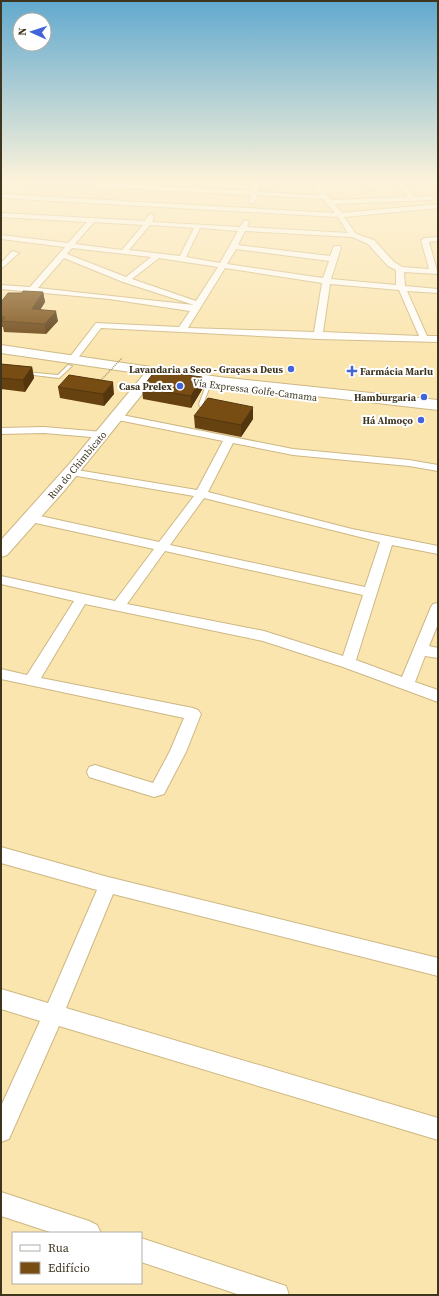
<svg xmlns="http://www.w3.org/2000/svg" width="439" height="1296" font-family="'Source Serif 4',serif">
<rect width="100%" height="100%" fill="#fbe5ae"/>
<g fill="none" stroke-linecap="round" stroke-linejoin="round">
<defs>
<path id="lane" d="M68,365L72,366L59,378L25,374L23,373L25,372L58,375Z
M207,383L211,384L203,404L213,407V409H211L200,407L199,404Z"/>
<path id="street" d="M3,180H43L252,191L255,180H261L258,192L320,195L308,180H314L331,200L408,197L395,180H401L415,197L432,196L435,198L432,200L334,204L342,213L438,204V208L344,217L356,234L374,240L394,262L402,267L429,269L421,240L425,238L438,237V241L429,242L438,274L404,272L405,286L438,289V293L407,291L427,336H438V342L318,339L101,328L75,362H69V358L96,323L179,327L190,311L109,299L1,289V285L30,287L65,247L1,239V235L68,243L87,222L1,217V213L145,221L149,215L151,214L154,216L152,222L240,227L244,221L246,220L249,222L247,227L348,233L338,217L1,198V194L335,213L323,199L257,195L255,202L252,204L249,202L251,195L6,182ZM94,222L143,225L122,250L75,244ZM150,225L194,228L180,256L129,250ZM200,228L238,231L220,263L186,257ZM245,231L352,237L368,244L388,266L396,270V285L331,279L341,248L340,246H334L330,256L238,245ZM72,248L151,257L126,277L67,254ZM236,249L329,261L323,278L227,264ZM64,258L123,282L194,305L38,288ZM159,258L218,267L196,301L132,279ZM225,268L322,283L314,332L188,328ZM330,284L399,290L419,336L323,332Z
M364,180H370L372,189H368Z
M12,251L19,253L1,269V263Z
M117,414L293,449L409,460L438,465V471L409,466L293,455L233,443L208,492L352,529L438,546V554L392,545L356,660L402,677L431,607L433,604L438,603V624L429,646L438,648V658L425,656L415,682L438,690V702L343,667L263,641L85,604L41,678L193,708L198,710L201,714L186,752L164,794L154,797L89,777L87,772L89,767L95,765L153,783L170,751L184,718L1,679V669L27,675L74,601L1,584V576L115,601L154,549L31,522L25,518L31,514L159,542L194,496L71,475L65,472L71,469L197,490L223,441L113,419L112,417ZM204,498L380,542L365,587L170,545ZM165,551L363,595L343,656L264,631L127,604Z
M44,427L103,432L108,435L103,438L44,433L1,434V428Z
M1,847L108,877L438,958V976L113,894L66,1008L438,1118V1140L59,1026L9,1139L1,1142V1106L40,1021L1,1009V989L48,1003L97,890L1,863Z
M1,1192L89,1221L97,1225L101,1233H53L1,1216Z
M141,1238L277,1283L286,1286L289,1295H240L141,1262Z"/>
<path id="secondary" d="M149,373L154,374L156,377L64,491L7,555L1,557V540L71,462L144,374Z"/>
<path id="highway" d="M1,345L219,377L438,400V410L219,385L1,353Z"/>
</defs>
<use href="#lane" stroke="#cdb783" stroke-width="2"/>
<use href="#street" stroke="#cdb783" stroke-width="2"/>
<use href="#secondary" stroke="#cdb783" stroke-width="2"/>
<use href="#highway" stroke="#cdb783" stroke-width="2"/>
<use href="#lane" fill="#fff" fill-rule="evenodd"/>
<use href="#street" fill="#fff" fill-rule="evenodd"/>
<use href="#secondary" fill="#fff" fill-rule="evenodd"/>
<use href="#highway" fill="#fff" fill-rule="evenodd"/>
<path stroke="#a7976f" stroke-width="1.5" stroke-dasharray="1 1" stroke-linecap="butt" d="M101,380L122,358"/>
</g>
<path fill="#674211" d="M43,292L45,302L40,310L58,321L46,334L4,332L3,327H1V302L22,293Z
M1,364L32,367L34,378L25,392L1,389Z
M58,387L114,394L104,406L60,398Z
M142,388H203L191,408L143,399Z
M194,416L253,419L241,437L195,428Z"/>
<path fill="#54360e" d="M43,292L45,302L34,320L32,309Z
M56,311L58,321L46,334L45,324Z
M32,367L34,378L25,392L23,380Z
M202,377L203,388L191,408V396Z
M113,382L114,394L104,406L103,394Z
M253,407V419L241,437V425Z"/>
<path fill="#784d14" stroke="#54360e" d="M23,291L43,292L32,309L56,311L45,324L2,321L5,317H1V302L8,293H22Z
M1,364L32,367L23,380L1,378Z
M155,371L202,377L191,396L142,388Z
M69,375L113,382L103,394L58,387Z
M208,398L253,407L241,425L194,416Z"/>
<linearGradient id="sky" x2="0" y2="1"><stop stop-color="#61a9ce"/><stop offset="0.5" stop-color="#fdf3db"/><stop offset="1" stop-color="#fdf3db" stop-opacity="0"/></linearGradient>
<rect width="439" height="362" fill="url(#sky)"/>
<g fill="#4364d7" stroke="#fff" stroke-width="1.5">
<circle cx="291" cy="369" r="4"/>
<path d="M350 365h4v4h4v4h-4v4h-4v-4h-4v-4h4z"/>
<circle cx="180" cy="386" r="4"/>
<circle cx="424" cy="397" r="4"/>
<circle cx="421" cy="420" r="4"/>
</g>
<g text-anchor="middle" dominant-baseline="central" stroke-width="4" stroke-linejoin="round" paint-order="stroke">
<g font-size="10" font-weight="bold" fill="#3e351f" stroke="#fff" text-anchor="end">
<text x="283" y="369">Lavandaria a Seco - Graças a Deus</text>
<text x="360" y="371" text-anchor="start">Farmácia Marlu</text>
<text x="172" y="386">Casa Prelex</text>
<text x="416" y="397">Hamburgaria</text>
<text x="413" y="420">Há Almoço</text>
</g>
<g font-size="10" fill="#3e351f" stroke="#fff">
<text transform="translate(255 390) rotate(7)">Via Expressa Golfe-Camama</text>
<text transform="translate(77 465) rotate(-50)">Rua do Chimbicato</text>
</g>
</g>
<rect width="439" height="1296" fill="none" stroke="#3e351f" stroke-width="4"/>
<rect x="12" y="1232" width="130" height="52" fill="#ffffff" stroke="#b2aea5"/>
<rect x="20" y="1245" width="20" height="6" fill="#ffffff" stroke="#b2aea5"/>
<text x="48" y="1252" font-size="12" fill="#3e351f">Rua</text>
<rect x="20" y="1262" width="20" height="12" fill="#784d14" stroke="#b2aea5"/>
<text x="48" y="1272" font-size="12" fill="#3e351f">Edifício</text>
<g transform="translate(32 32) rotate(273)"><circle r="19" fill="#ffffff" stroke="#b2aea5"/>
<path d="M0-3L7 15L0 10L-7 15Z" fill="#4364d7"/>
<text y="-6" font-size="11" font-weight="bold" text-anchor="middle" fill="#3e351f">N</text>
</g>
</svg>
